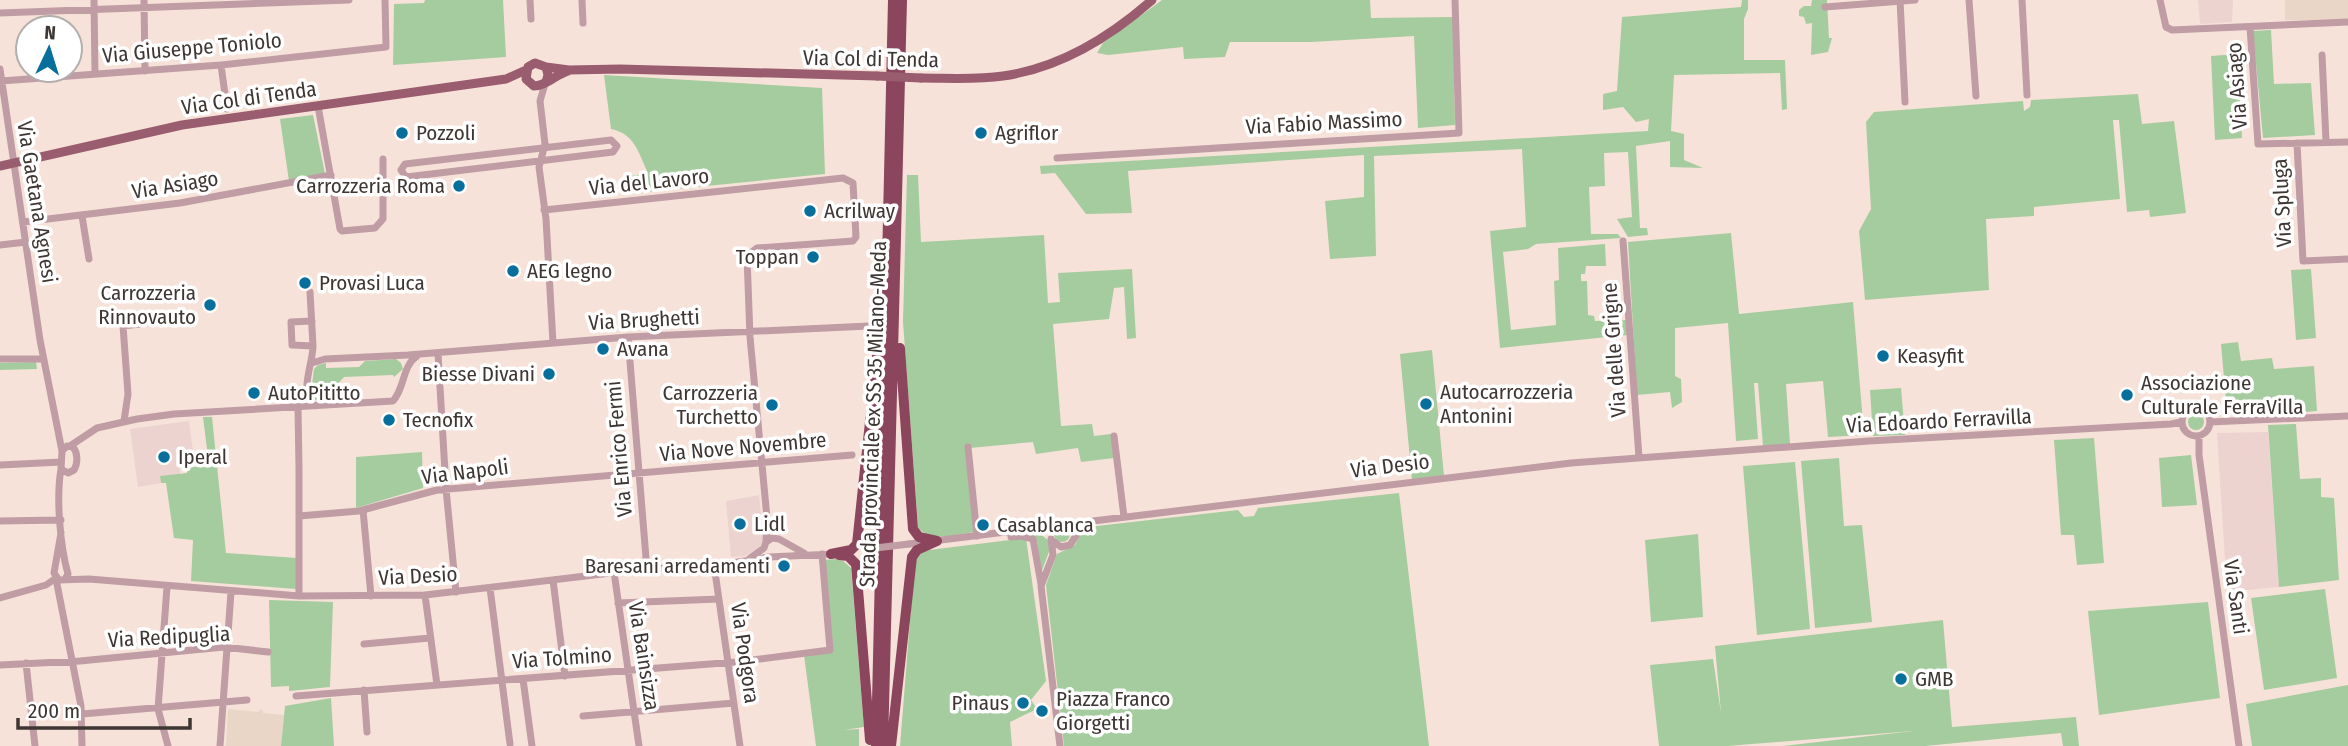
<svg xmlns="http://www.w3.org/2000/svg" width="2348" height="746" font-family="'Fira Sans Condensed',sans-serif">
<rect width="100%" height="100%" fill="#f7e2d9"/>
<path fill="#ecd3cf" d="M2198,0H2233L2232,22L2200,24Z
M189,421L194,459L179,462L180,474L160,476L161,483L138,487L130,429Z
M2268,432L2279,587L2227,592L2217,433Z
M759,495L764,542L755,551L745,556L731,557L726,501Z"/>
<path fill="#ead6c7" d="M2285,0H2348V20H2285Z
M228,709L258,712L259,710H263V713L284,715L281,746H226Z"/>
<path fill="#a5cc9e" d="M425,0H503L506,57L393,65L394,4L424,3Z
M1162,0H1370L1371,18L1453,17L1455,125L1418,128L1414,36L1311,42H1230L1225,57L1184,59L1183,47L1108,55L1097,53L1103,43Z
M1742,0H1748V9L1744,19V60H1785L1787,109L1782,110L1780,73L1674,75L1671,131L1684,134V160L1703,168L1670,167V141L1636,146L1640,228H1647L1648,235L1628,237L1617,219L1632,217L1628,152L1604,153L1605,186L1589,187L1591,234H1618L1621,238L1536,244L1528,249L1503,252L1511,330L1556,325L1554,281L1559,280L1558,248L1605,244L1606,266H1586L1585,274H1581V281H1587L1588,315L1594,316L1595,321L1626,320L1627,335L1500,348L1490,231L1526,227L1522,149L1374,156L1376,256L1330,259L1325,201L1364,197V155L1128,171L1132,213L1086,214L1055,173L1041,174L1040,166L1648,131L1649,119L1636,122L1623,107L1603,110V94L1617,91L1622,17L1741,7Z
M1812,0H1827L1829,38H1832L1828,52L1811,55L1812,23L1806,24L1804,17L1799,16V10L1804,6H1811Z
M2271,30L2274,84L2311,83L2315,135L2263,138L2253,31Z
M2237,54L2242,138L2215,140L2211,56Z
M604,75L822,88L825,174L627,194L625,177L648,173C638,152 635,134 611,129Z
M2138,94L2142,124L2174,121L2186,213L2150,217L2149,210L2127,212L2119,120H2113L2120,199L2034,207V216L1986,219L1989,290L1865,300L1859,231L1871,209L1866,122L1874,112L2023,101L2024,111L2030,107L2031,100Z
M313,115L325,174L289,181L280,119Z
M907,175H918L921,242L1044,235L1048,303L1060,302L1058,273L1132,269L1136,338L1127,339L1124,287L1114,288L1109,319L1053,324L1061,426L1092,424L1094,436L1111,434L1114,458L1081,462L1078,448L1036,454L1033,442L970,448L974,532C958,534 929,543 918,527L903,322Z
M1731,233L1739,314L1853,302L1864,435L1828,437L1823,381L1786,384L1790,444L1763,446L1758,383H1754L1758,439L1736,441L1728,323L1675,328V376L1681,379L1682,402L1672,408L1670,392L1637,395L1628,242Z
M2311,269L2316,338L2296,340L2291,270Z
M2238,342L2241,361L2272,358L2274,369L2314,366L2317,411L2265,415L2227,412L2221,344Z
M1432,350L1444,476L1412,480L1400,354Z
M396,359L401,363L403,369L394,377L393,375L344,377L323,401L315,400L311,393L314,369L318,365L326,363V368L359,367L365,361Z
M36,362L37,369L0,370V363Z
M1901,388L1905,435L1873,436L1870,390Z
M2188 422a8 8 0 1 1 16 0a8 8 0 1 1-16 0Z
M203,417H212L226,553L297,558L296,589L191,581L193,540L174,538L166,483H161L160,476L187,473V468L209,465Z
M2296,424L2300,479L2321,478V497L2334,498L2339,580L2279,587L2268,425Z
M2094,438L2104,563L2077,565L2074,535H2061L2054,440Z
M422,452L423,488L356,508V457Z
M2191,455L2197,505L2162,507L2159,458Z
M1839,458L1844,526L1862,525L1872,622L1815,628L1801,461Z
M1795,462L1810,629L1757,635L1743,466Z
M1399,493L1429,746H1064L1046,585L1057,554L1075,545L1081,533L1088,527L1238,510L1244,517L1254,516L1258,508Z
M1054 534a8 8 0 1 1 16 0a8 8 0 1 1-16 0Z
M1027,533H1039L1049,541L1050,549L1041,573L1037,541Z
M1698,534L1703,617L1651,622L1645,540Z
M1026,538L1046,681L1031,700L1037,709L1010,722L1012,746H900L915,558L921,551Z
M836,559L843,561L851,568L864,727L844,730L859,729V746H816L804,655L833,652L824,560Z
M2325,589L2337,678L2264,690L2251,598Z
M269,600L333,602L330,687L289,691V686L271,687Z
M2208,602L2220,698L2099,715L2088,611Z
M1943,620L1952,727L2076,717L2079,746H2063L2061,733L1925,746H1783L1913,731L1728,746H1659L1650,665L1713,659L1721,713L1715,646Z
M2348,685V746H2252L2246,704Z
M331,698L334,746H281L285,706Z"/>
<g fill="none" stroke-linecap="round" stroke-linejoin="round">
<path stroke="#c09ca5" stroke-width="7" d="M94,0L95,74
M144,0L145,71
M530,0L531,19
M582,0L583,23
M1900,0L1905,102
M1969,0L1976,96
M2022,0L2027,95
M2160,0L2166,27L2172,30L2348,22
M1825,7L1915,0
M0,13L349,0
M2250,27L2258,144L2348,142
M2322,55L2326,141
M221,65L227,109
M0,69L40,340L62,451
M1,81L221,65L386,47L385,0
M545,84L540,101L545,144L539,167L546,219L553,343
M318,106L340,229L342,231L375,228L383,219V159
M611,140L617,146L613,152L406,177L401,170L405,164Z
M2297,143L2303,261L2348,259
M1057,158L1459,133L1455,0
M544,210L843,178L853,183L856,237L853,241L757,248L747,256L750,337L767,518L766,542
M82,216L89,259
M23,222L180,203L331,175
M1623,241L1639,457
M0,245L26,242
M310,292L313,346
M312,321L291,322L292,345L313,346C313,364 298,393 315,406
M628,337L646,558
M438,353L446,489L456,592
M0,359H43
M312,363L325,359L408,355L628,337L869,326
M2182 422a14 14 0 1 1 28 0a14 14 0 1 1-28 0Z
M298,408L299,468
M124,421L128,394L123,326L140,324
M2210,422L2348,416
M1114,436L1124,517
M2199,436V455L2239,746
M67,446L73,447C78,453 78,463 74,470L68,473L61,469L62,451Z
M70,446L97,428L137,419L174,414L393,401C405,388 402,366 417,356
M968,447L977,536
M0,465L61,462
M61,469C56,497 60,546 68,574L65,579
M299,469V596
M363,510L371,596
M299,516L359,511L437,490L852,455
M0,521L61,520
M1073,527L1093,521L1571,463L1869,441L2171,424L2181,422
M61,533L54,573L59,580L89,579L299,596L425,595L636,570L732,563L769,557L833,554
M1011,537L1022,536L1033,539L1041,584
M1051,539L1053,555L1041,586L1060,746
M1053,541L1061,547L1070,545L1079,531
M909,544L1053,526L1061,522L1070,524L1076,534
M749,559L764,548L766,542L772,538L779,539L804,553
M714,565L740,746
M614,572L639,746
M56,579L81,706L82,746
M553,580L565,676
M167,587L158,709L168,746
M490,588L510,744
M425,595L437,685
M0,598L46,585L56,578
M618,603L719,599
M364,644L430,638
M26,663L35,746
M0,665L80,661L224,647L268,652
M523,679L532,746
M364,690L367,732
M296,696L736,662L830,650L822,554
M82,714L247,700
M583,716L734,703
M220,746L231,592"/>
<path stroke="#9a5c6f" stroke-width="9" d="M546,67L569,70L620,69L877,76
M921,78C948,78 976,80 1003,76C1059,68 1110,37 1152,0
M546,82L548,75L546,67L535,63L528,67L526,79L534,86C545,86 556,75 568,71
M0,166L182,125L506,79L526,70"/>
<path stroke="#8b455c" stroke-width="10" d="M900,348L913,529L919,537L937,541
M831,554L851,550L857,544L878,347
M839,555L848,556L856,564L870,740
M876,746L893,0
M883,746L902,0
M891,746L912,557L917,550L937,541"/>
<path stroke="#c09ca5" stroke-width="7" d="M867,549L909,544"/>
<path stroke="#9a5c6f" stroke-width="9" d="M877,76L921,78"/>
</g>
<g fill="#086e9b" stroke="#fff" stroke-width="2.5">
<circle cx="402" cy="133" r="7"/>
<circle cx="981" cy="133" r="7"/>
<circle cx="459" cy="186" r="7"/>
<circle cx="810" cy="211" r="7"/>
<circle cx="813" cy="257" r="7"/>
<circle cx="513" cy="271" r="7"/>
<circle cx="305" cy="283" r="7"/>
<circle cx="210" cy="305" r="7"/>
<circle cx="603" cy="349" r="7"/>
<circle cx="1883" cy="356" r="7"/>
<circle cx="549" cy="374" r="7"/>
<circle cx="254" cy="393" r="7"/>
<circle cx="2127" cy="395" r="7"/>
<circle cx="1426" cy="404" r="7"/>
<circle cx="772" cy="405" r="7"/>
<circle cx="389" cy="420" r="7"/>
<circle cx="164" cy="457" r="7"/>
<circle cx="740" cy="524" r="7"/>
<circle cx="983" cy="525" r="7"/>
<circle cx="784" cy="566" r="7"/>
<circle cx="1901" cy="679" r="7"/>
<circle cx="1023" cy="703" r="7"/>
<circle cx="1042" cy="711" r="7"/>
</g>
<g text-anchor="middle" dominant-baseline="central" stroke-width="7" stroke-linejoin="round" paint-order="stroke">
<g font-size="21" fill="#3e3632" stroke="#fff">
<text transform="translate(192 48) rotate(-5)">Via Giuseppe Toniolo</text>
<text transform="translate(871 59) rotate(1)">Via Col di Tenda</text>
<text transform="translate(2237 86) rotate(-94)">Via Asiago</text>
<text transform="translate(249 98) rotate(-8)">Via Col di Tenda</text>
<text transform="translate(1324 123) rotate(-3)">Via Fabio Massimo</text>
<text transform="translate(649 182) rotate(-6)">Via del Lavoro</text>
<text transform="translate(175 185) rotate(-9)">Via Asiago</text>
<text transform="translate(37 202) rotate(81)">Via Gaetana Agnesi</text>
<text transform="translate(2282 203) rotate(-93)">Via Spluga</text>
<text transform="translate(644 320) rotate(-3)">Via Brughetti</text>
<text transform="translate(1614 350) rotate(-94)">Via delle Grigne</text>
<text transform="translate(873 414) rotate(-88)">Strada provinciale ex SS 35 Milano-Meda</text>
<text transform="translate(1939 421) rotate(-3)">Via Edoardo Ferravilla</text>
<text transform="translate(743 447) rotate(-5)">Via Nove Novembre</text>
<text transform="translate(619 449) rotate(-95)">Via Enrico Fermi</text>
<text transform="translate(1390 466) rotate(-7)">Via Desio</text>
<text transform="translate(465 472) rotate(-7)">Via Napoli</text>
<text transform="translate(418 576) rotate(-3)">Via Desio</text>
<text transform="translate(2236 597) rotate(82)">Via Santi</text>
<text transform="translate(169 637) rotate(-3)">Via Redipuglia</text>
<text transform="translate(745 653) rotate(82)">Via Podgora</text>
<text transform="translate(644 656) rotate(81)">Via Bainsizza</text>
<text transform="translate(562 658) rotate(-4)">Via Tolmino</text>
</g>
<g font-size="21" fill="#3e3632" stroke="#fff" text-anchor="start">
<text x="416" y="133">Pozzoli</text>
<text x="995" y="133">Agriflor</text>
<text x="445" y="186" text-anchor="end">Carrozzeria Roma</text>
<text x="824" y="211">Acrilway</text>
<text x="799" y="257" text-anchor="end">Toppan</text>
<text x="527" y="271">AEG legno</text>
<text x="319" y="283">Provasi Luca</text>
<text x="196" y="293" text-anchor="end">Carrozzeria<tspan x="196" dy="24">Rinnovauto</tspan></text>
<text x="617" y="349">Avana</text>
<text x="1897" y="356">Keasyfit</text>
<text x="535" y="374" text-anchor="end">Biesse Divani</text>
<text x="2141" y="383">Associazione<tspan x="2141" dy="24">Culturale FerraVilla</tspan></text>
<text x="1440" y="392">Autocarrozzeria<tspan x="1440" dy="24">Antonini</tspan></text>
<text x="268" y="393">AutoPititto</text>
<text x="758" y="393" text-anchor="end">Carrozzeria<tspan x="758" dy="24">Turchetto</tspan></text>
<text x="403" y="420">Tecnofix</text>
<text x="178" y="457">Iperal</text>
<text x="754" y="524">Lidl</text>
<text x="997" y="525">Casablanca</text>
<text x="770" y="566" text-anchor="end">Baresani arredamenti</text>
<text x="1915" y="679">GMB</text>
<text x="1056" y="699">Piazza Franco<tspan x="1056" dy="24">Giorgetti</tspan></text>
<text x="1009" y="703" text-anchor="end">Pinaus</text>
</g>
</g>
<g transform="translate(49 49) rotate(4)"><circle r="33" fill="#ffffff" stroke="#b2afad" stroke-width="2"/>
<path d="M0-5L12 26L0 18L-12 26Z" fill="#086e9b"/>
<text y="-10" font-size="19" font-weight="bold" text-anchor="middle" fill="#3e3632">N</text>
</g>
<path d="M18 718v10h172v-10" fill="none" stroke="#3e3632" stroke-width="3.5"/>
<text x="28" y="718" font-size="21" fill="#3e3632" stroke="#ffffff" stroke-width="5" paint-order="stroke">200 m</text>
</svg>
